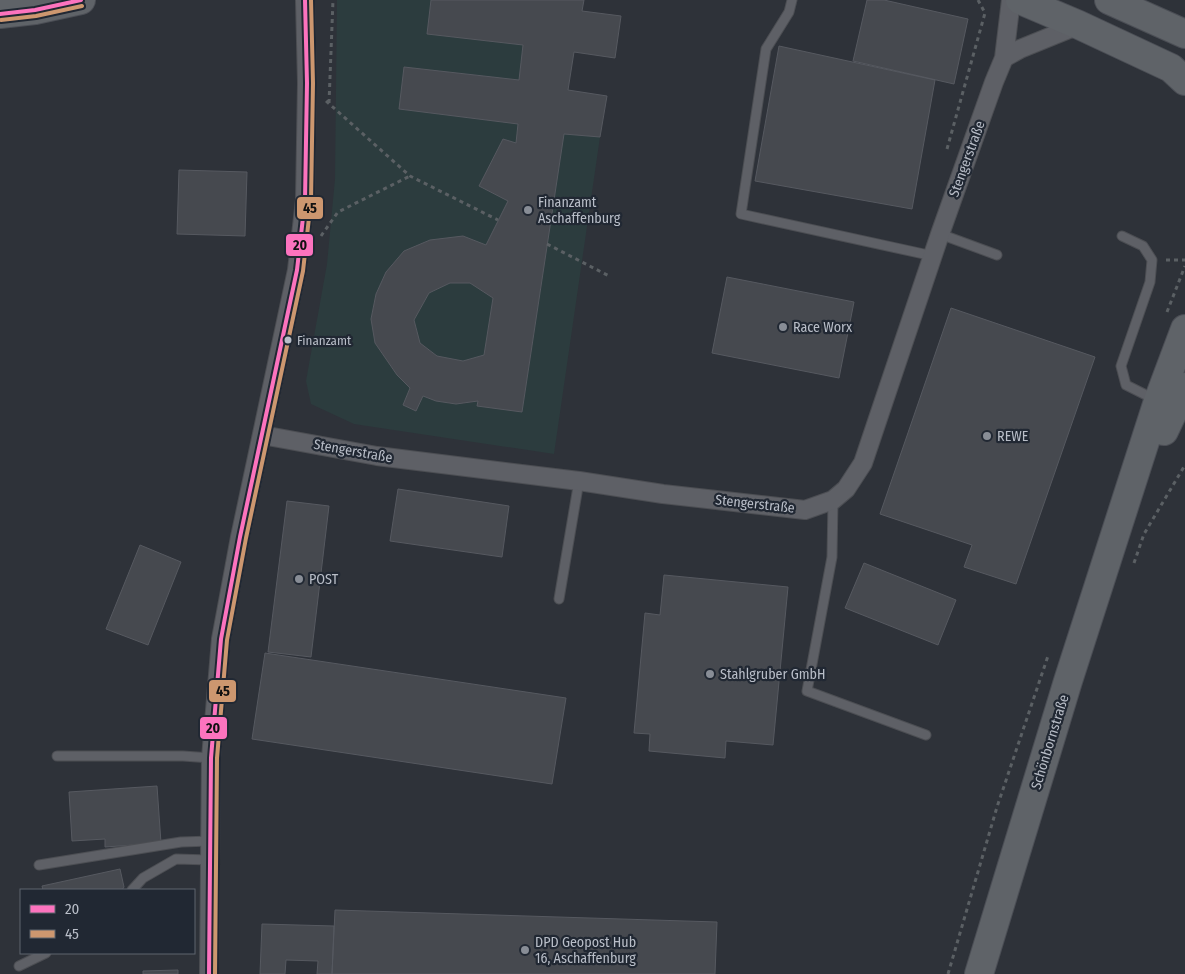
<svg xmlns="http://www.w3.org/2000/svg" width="1185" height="974" font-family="'Fira Sans Condensed',sans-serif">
<rect width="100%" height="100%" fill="#2e3239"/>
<path fill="#2c3c3e" d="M337,0H431L427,34L523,45L519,80L404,67L399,109L518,124L516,143L503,139L479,186L508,201L486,245L430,240L404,251L386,272L376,294L371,319L375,343L397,375L410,388L403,405L416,411L423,396C442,404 459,406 478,401V406L522,412L564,134L600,137L554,454L354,424L311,404L306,381L327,264L335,179Z
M450,283H470L493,298L484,355L463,361L437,356L420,343L414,320L429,293Z"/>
<path fill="#46494f" stroke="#565960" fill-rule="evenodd" d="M431,0H584L582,11L621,16L615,58L574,52L568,90L607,96L600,137L564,134L522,412L477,406L478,401L456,404L436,401L423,396L416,411L403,405L410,388L397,375L375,343L371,319L376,294L386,272L404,251L430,240L463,236L486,245L508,201L479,186L503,139L516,143L518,124L399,109L404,67L519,80L523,45L427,34ZM450,283H470L493,298L484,355L463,361L437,356L420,343L414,320L429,293Z
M867,0H884L968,19L954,84L853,61Z
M779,46L935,80L912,209L755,181Z
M179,170L247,172L245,236L177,234Z
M727,277L854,302L839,378L712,353Z
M951,308L1095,357L1016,584L964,567L972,545L880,514Z
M398,489L509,506L502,557L390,541Z
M287,501L329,506L311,657L268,652Z
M140,545L181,562L148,645L106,629Z
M864,563L956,600L938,645L845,608Z
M664,575L788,587L773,745L726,741L725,758L649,751L650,734L634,733L645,613L660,615Z
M265,653L566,698L552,784L252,739Z
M157,786L161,843L105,847V839L72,841L69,792Z
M120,869L124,887L122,890H43L42,886Z
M335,910L717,922L715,974H332Z
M262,924L334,926L332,974H317L318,961L286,960L285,974H260Z
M178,970V974H143V971Z"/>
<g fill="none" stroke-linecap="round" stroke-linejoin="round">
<defs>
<path id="lane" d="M792,0L789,12L766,49L741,214L933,256
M940,234L997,255
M1122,236L1143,246L1152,260L1150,282L1121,366L1126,385L1156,400
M833,500L832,557L807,691L926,735
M559,599L579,481
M57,756H183L211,758
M39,865L181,842L211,841
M132,890L143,878L176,859L210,860
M19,966L46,953"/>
<path id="street" d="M1004,58L1020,49L1079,25
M262,435L377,456L579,481L663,494L805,510L833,500L846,489L863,463L940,234L994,82L1004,58L1011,0
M209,974L211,758L221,639L240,537L297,270L305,200L307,83L305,0"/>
<path id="primary" d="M1020,0L1079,25L1171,68L1185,81
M1109,0L1185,34
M0,14L35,10L81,0
M1164,431L1185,387
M979,974L1068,681L1158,401L1185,329"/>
</defs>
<use href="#lane" stroke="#4c4e53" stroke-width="11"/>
<use href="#street" stroke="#4c4e53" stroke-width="20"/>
<use href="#primary" stroke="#4b4e55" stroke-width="30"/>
<path stroke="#5b6064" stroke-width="3" stroke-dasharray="4 4" stroke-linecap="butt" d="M326,101L410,176L498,220
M329,103L333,0
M947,149L985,13L978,0
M321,236L338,212L410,176
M547,244L609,276
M1166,260H1185
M1167,312L1185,266
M1134,563L1144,534L1185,465
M948,974L997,807L1048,656"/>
<use href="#lane" stroke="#5e6066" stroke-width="9"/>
<use href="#street" stroke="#5e6066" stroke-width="18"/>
<use href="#primary" stroke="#5f6368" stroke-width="28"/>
<defs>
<path id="bus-1" d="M0,14L35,10L81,0
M209,974L211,758L221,639L240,537L297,270L305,200L307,83L305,0"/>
<path id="bus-2" d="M1,20L36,16L82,6
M215,974L217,758L227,640L246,538L303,271L311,200L313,83L311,0"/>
</defs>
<use href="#bus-1" stroke="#212833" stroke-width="8"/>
<use href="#bus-2" stroke="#212833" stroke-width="8"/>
<use href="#bus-1" stroke="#fc73be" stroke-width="4"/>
<use href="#bus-2" stroke="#cd976f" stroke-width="4"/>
</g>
<g fill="#888d96" stroke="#212833" stroke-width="2">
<circle cx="528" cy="210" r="5"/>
<circle cx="783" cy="327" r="5"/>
<circle cx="987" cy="436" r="5"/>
<circle cx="299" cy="579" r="5"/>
<circle cx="710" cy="674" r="5"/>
<circle cx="525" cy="950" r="5"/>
</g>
<circle fill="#b9bec8" stroke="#212833" stroke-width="2" cx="288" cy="340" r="4.5"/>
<g text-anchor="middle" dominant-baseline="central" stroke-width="4.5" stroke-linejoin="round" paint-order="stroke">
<g font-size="13" fill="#b9bec8" stroke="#212833" text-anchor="start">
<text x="297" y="340">Finanzamt</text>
</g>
<g font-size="14" fill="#b9bec8" stroke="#212833">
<text transform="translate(967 159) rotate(-70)">Stengerstraße</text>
<text transform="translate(353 451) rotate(10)">Stengerstraße</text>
<text transform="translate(755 504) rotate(6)">Stengerstraße</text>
<text transform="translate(1050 742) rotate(-73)">Schönbornstraße</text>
</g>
<g font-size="14" fill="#b9bec8" stroke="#212833" text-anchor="start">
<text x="538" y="202">Finanzamt<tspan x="538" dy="16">Aschaffenburg</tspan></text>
<text x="793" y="327">Race Worx</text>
<text x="997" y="436">REWE</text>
<text x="309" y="579">POST</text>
<text x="720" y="674">Stahlgruber GmbH</text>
<text x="535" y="942">DPD Geopost Hub<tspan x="535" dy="16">16, Aschaffenburg</tspan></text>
</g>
</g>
<g stroke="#212833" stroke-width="2">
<rect x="296" y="196" width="28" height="24" rx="5" fill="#cd976f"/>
<rect x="285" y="233" width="29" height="24" rx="5" fill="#fc73be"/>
<rect x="208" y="679" width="29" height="24" rx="5" fill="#cd976f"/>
<rect x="199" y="716" width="29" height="24" rx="5" fill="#fc73be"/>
</g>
<g font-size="14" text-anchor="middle" font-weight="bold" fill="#111">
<text x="310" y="213">45</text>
<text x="300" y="250">20</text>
<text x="223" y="696">45</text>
<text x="213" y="733">20</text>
</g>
<rect x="20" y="889" width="175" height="65" fill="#212833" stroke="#5e646f"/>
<rect x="30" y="905" width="25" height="8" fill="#fc73be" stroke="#5e646f"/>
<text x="65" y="914" font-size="15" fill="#b9bec8">20</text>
<rect x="30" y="930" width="25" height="8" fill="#cd976f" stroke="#5e646f"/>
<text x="65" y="939" font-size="15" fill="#b9bec8">45</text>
</svg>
